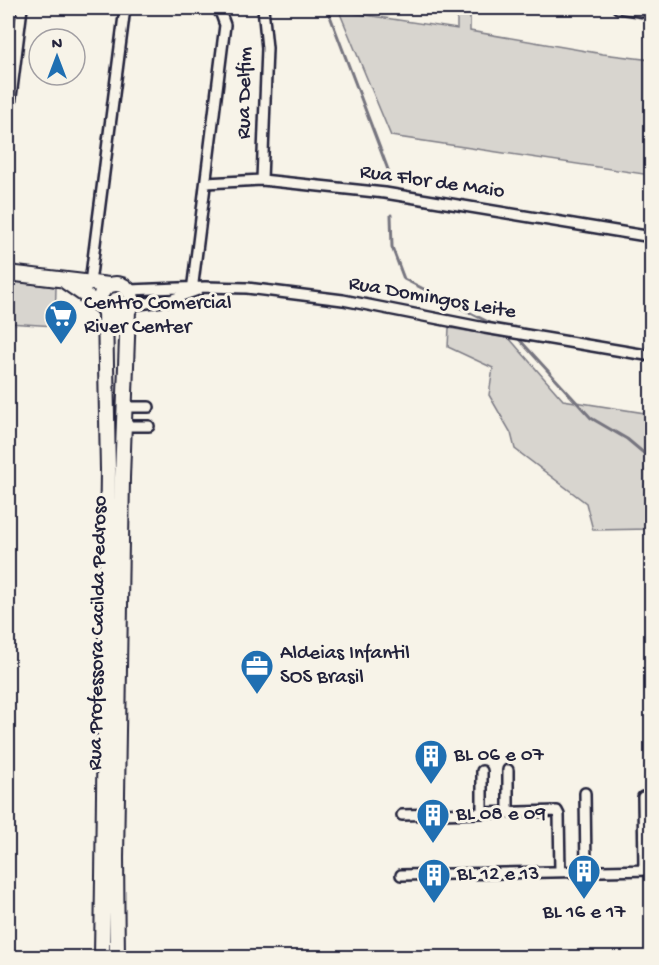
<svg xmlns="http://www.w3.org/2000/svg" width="659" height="965" font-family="'Gochi Hand',sans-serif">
<rect width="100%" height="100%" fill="#f7f3e8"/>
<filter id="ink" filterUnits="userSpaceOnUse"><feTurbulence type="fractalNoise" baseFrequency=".0167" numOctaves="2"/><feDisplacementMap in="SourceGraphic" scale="12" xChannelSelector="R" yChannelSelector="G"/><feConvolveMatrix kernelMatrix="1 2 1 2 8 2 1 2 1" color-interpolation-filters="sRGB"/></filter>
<g filter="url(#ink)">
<path fill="#d8d5cf" stroke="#7d7c85" stroke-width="1.5" d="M457,8H470V31L603,54L651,60L650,175L391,136L339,11L457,29Z
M8,281L56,287L55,326L8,323Z
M449,328L509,338L563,400L651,414V529L593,530L586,503L515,449L511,433L489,395L493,368L448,347Z"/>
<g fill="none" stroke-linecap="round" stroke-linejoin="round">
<path stroke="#76747f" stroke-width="3" d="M327,8L390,175
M391,215L392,247L404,279L496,326
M517,337L591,418L627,439L652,460"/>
<defs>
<path id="street" d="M618,8L652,13
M8,121L22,8
M262,180L267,48L263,8
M206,183L262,180L385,193L652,237
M90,283L125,8
M129,290L205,287L247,288L343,300L485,328L652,356
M192,291L225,25L221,14L216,8
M131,305L170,300L198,290
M124,407H149
M124,426H149
M508,770V811
M482,771V812
M585,793L586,870
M643,797L644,870
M402,815L557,811L559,815L560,871
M401,875L652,870"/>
<path id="secondary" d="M8,273L109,285
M66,282L102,307
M100 300a16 16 0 1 1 32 0a16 16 0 1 1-32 0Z
M102,958L108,470L105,311
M117,958L116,858L122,478L128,310"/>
</defs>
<use href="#street" stroke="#22223b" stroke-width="14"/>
<use href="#secondary" stroke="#22223b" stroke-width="18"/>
<use href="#street" stroke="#f7f3e8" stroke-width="9"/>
<use href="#secondary" stroke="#f7f3e8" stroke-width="14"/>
</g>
</g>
<defs>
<symbol id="supermarket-pin" viewBox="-11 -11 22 30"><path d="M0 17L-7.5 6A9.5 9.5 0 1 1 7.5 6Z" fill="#1f6fb2" stroke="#f7f3e8"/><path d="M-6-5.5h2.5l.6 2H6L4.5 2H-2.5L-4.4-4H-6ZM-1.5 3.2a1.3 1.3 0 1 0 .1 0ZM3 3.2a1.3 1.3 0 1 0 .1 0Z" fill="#fff"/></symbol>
<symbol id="office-pin" viewBox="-11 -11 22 30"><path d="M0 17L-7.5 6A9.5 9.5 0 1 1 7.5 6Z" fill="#1f6fb2" stroke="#f7f3e8"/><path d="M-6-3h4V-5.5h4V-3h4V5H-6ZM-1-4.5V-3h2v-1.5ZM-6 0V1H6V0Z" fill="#fff"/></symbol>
<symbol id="building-pin" viewBox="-11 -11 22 30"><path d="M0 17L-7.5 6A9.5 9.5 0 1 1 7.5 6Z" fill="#1f6fb2" stroke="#f7f3e8"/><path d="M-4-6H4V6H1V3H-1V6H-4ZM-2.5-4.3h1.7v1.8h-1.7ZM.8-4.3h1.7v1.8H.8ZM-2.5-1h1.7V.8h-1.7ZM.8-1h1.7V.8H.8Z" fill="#fff"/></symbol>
</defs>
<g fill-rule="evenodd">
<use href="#supermarket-pin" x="42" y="297" width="38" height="52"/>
<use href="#office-pin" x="238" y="647" width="38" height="52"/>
<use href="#building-pin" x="412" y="737" width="38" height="52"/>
<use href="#building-pin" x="414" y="796" width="38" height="52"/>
<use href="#building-pin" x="565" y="852" width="38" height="52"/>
<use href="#building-pin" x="415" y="856" width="38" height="52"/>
</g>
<g text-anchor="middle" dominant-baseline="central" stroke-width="6" stroke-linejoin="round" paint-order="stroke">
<g font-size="21" fill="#22223b" stroke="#f7f3e8">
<text transform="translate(246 93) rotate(-89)">Rua Delfim</text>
<text transform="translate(432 183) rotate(8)">Rua Flor de Maio</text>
<text transform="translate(432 299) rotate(10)">Rua Domingos Leite</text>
<text transform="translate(99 633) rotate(-89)">Rua Professora Cacilda Pedroso</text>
</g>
<g font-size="21" fill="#22223b" stroke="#f7f3e8" text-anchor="start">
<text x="84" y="304">Centro Comercial<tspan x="84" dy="24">River Center</tspan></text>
<text x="280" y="654">Aldeias Infantil<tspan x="280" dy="24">SOS Brasil</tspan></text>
<text x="454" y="756">BL 06 e 07</text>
<text x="456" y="815">BL 08 e 09</text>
<text x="457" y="875">BL 12 e 13</text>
<text x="584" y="913" text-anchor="middle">BL 16 e 17</text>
</g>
</g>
<rect width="659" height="965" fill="none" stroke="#f7f3e8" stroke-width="30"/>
<rect x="15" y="15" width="629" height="935" fill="none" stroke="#22223b" stroke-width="2" filter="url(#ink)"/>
<g transform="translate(57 57)"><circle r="28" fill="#f7f3e8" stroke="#a29fa3" stroke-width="1.5"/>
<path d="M0-4.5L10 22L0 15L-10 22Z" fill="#1f6fb2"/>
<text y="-9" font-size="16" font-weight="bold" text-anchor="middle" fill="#22223b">N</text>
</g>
</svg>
